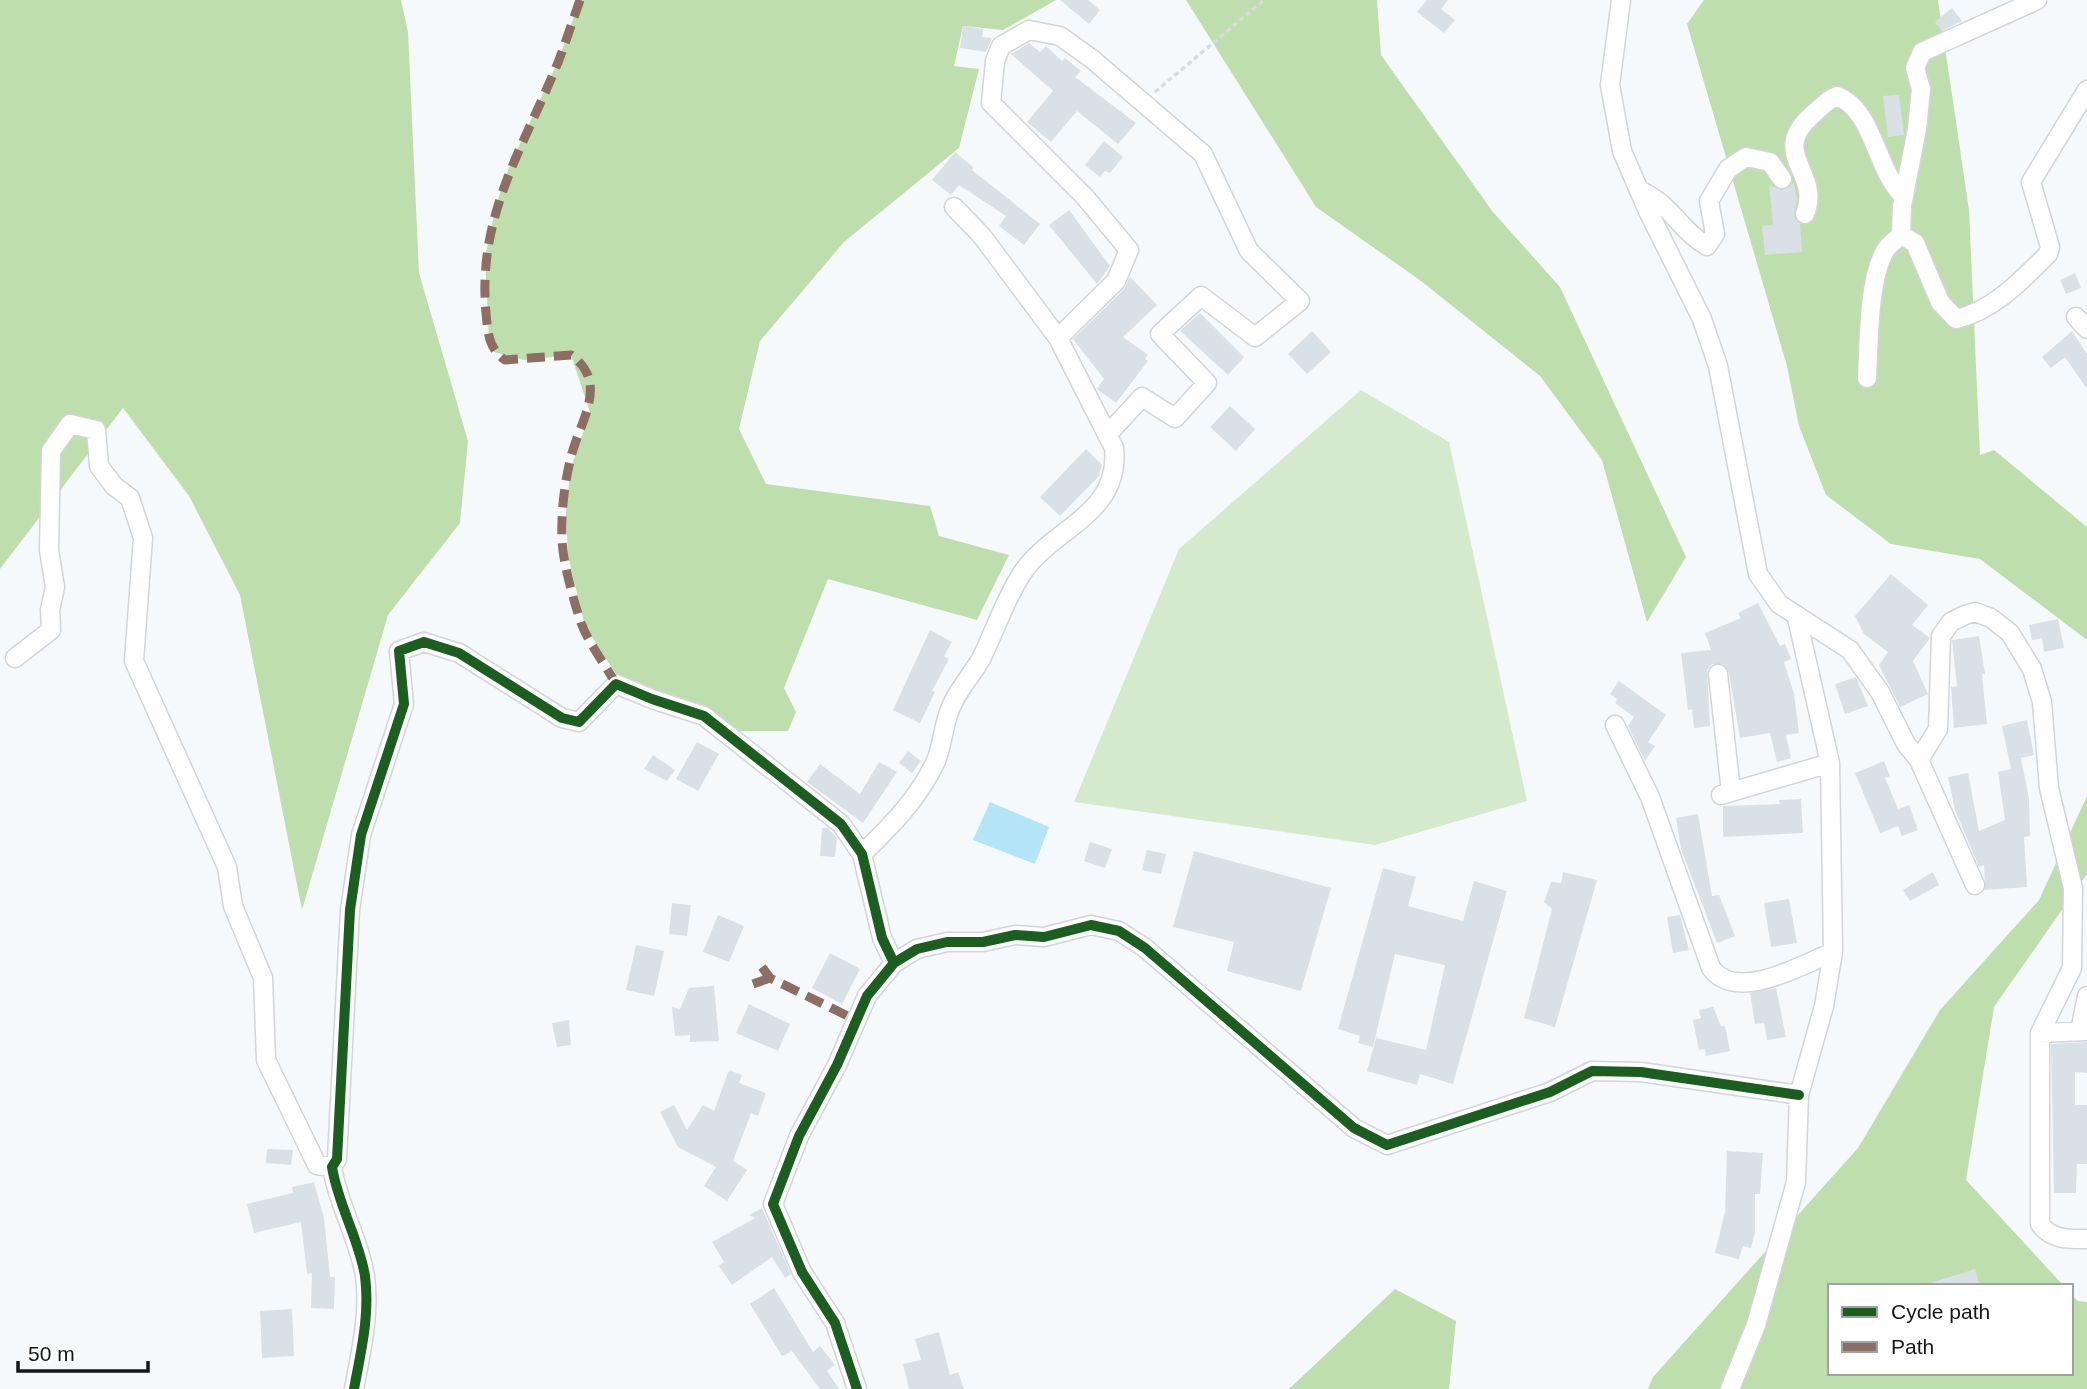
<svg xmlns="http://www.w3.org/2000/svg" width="2087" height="1389" font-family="Helvetica,sans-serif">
<rect width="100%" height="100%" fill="#f6f9fc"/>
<path fill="#d5eacc" d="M1361,390L1449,442L1527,801L1375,845L1074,802L1179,549Z"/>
<path fill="#bfdeae" d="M0,0H401L408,32L419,273L468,441L460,523L388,615L302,910L240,595L189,496L123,408L0,569Z
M580,0H1056L1003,30L963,26L954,66L979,69L959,148L844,242L760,341L739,429L766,484L930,506L939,536L1009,555L977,620L828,579L784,688L796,712L788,731H741L686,702L621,682L585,626L568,556L566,512L571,468L590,412L571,355L524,360L494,352L489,340L485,257L497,202L508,170L558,61Z
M1186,0H1377L1381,55L1493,212L1560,287L1686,557L1647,622L1602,460L1540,376L1421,281L1316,207Z
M1704,0H1938L1969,210L1980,455L1994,450L2087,527V640L1980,559L1891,544L1826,495L1799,426L1787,366L1687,24Z
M2087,796V874L1994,1007L1966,1180L2064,1286H1830V1373H2071V1294L2078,1301L2087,1302V1389H1648L1653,1377L1858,1148L1940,1010L2039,900Z
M1395,1289L1456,1321L1449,1389H1289Z"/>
<path fill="#b3e5f6" d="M990,802L1049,827L1035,864L973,840Z"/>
<path fill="#d9e0e6" d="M1060,0H1088L1100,10L1089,24Z
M1427,0H1448L1441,9L1455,20L1444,33L1417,12Z
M1952,8L1962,21L1942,31L1935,22Z
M963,26L983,29L982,37L992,38L986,52L960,48Z
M1029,43L1040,52L1046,46L1062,61L1065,58L1081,71L1075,77L1136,123L1118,144L1077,111L1051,142L1027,122L1053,91L1011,54Z
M1899,95L1904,135L1888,137L1883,96Z
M1104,141L1123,157L1110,173L1105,171L1100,177L1085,165Z
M955,152L974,168L972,170L1040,224L1024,245L999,226L1006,216L959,185L951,195L932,180Z
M1794,183L1797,199L1794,217L1800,224L1802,252L1765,255L1762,226L1773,225L1769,185L1782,190Z
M1069,210L1110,266L1097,284L1049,225Z
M2075,273L2081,288L2066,294L2060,280Z
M1130,277L1157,305L1123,337L1148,355L1145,359L1148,361L1116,403L1097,389L1104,379L1073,339L1124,289Z
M1200,313L1244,357L1228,375L1180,331Z
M1312,331L1331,352L1307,374L1288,354Z
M2072,331L2087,354V389L2065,357L2051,368L2042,357Z
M1230,406L1255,429L1236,451L1210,427Z
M1086,449L1102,465L1099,476L1060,516L1040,497Z
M1891,574L1928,605L1912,625L1930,638L1913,661L1928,694L1900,707L1879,665L1888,652L1864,634L1855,616Z
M1758,603L1780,646L1785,644L1791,659L1784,662L1794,694L1799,733L1786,735L1791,758L1777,762L1770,733L1740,738L1729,673L1723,664H1712L1707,670L1710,726L1694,728L1692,709L1688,710L1681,653L1711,650L1705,633L1741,618L1738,613Z
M2058,619L2064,648L2044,652L2042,638L2032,640L2029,625Z
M930,630L952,642L944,656L949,659L932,691L935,692L920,723L893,710Z
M1979,636L1985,674H1982L1987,724L1954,728L1951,687L1957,686L1952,640Z
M1856,677L1868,706L1845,714L1835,684Z
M1619,681L1666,715L1648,742L1655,746L1645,761L1628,726L1634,717L1615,703L1617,699L1610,694Z
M2027,720L2034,755L2021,758L2029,799L2030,836L2024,837L2027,887L1985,890L1984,865L1979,867L1955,810L1948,777L1968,773L1979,831L2005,820L1998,772L2011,769L2002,726Z
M697,742L719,754L698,791L676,779Z
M908,751L921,761L912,773L899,763Z
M653,755L675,770L667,781L644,769Z
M1884,761L1890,776L1885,778L1898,809L1909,805L1918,830L1902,836L1898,826L1880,833L1855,773Z
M879,762L897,772L863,823L807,782L820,764L860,794Z
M1801,799L1803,833L1723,837V806L1780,804L1779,800Z
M1698,814L1712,896L1719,895L1735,936L1717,943L1681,849L1676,818Z
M822,828H828L837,838L835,857L820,856Z
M1090,842L1112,849L1105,868L1084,861Z
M1147,850L1166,854L1161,874L1142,870Z
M1194,851L1331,888L1301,991L1227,971L1234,942L1173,927Z
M1383,868L1416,877L1408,906L1463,921L1474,881L1507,891L1453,1084L1420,1074L1417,1085L1367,1071L1376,1038L1426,1050L1445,965L1395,954L1373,1047L1358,1043L1360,1036L1338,1029Z
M1563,872L1597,880L1555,1027L1524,1018L1552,909L1544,902L1551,882L1561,883Z
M1933,872L1939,885L1910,901L1903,890Z
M1789,899L1797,943L1771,947L1764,903Z
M672,903L691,905L687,936L669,934Z
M718,915L744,926L729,962L703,952Z
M1680,915L1689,950L1673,953L1667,917Z
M636,945L664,951L654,996L626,990Z
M830,953L860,969L842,1004L812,988Z
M714,986L719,1041L690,1042V1035L675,1036L672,1007L680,1009L689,988Z
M1776,988L1786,1037L1767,1040L1764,1023L1755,1024L1750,993Z
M749,1004L790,1024L778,1051L736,1033Z
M1713,1007L1721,1026H1725L1730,1051L1706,1056L1705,1049L1699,1050L1693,1020L1701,1018L1699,1010Z
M569,1020L571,1045L557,1047L552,1023Z
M2087,1042V1073L2075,1072V1105H2087V1164H2077L2076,1193H2054L2051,1044Z
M729,1070L742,1075L739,1083L766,1093L758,1116L751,1113L733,1161L747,1170L727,1201L704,1186L716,1167L678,1147L660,1112L674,1105L687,1130L703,1105L714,1111Z
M267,1149L293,1150L291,1165L266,1163Z
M1727,1151L1763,1153L1760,1194H1755V1233L1751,1248L1743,1246L1739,1259L1715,1253L1725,1212Z
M314,1182L324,1218L330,1277H335L334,1309L311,1308L312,1273L307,1274L301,1222L254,1233L247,1204L293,1193L292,1187Z
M762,1208L791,1274L785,1278L772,1257L732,1285L719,1266L724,1262L712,1242L755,1218L749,1215Z
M1975,1269L1980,1286H1931V1283Z
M774,1288L813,1352L820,1346L835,1365L827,1371L839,1389H820L792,1351L782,1356L750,1304Z
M292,1309L294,1356L262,1358L260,1311Z
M939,1332L950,1375L958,1372L964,1389H909L903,1364L921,1360L915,1339Z"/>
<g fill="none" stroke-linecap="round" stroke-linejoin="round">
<defs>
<path id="minor" d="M1621,0L1610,85L1622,151L1648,211L1702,319L1718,366L1758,574L1779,604L1850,650L1880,692L1906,744L1919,760L1975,885
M1639,190C1675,207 1677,228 1707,246L1715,234L1709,201L1728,169L1746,157L1770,162L1782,179
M1805,214C1822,172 1768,154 1812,115C1822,107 1825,101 1837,96C1874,110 1875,169 1904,197
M1901,235L1902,206L1917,129L1921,89L1915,68L1922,52L2037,0
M2076,317L2087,329
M1058,338L1116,281L1129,250L1085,197L991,103L995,61L1001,46L1029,30L1060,36L1092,59L1203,154L1249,251L1300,301L1255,337L1201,296L1160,334L1207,383L1175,418L1142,397L1107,435
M1867,378C1869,344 1868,280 1885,251C1888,245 1896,240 1901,235L1915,243L1940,302L1956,319C1993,311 2022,280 2048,254L2050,247L2031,182L2087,90
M15,658L51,630L50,610L55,587L49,550L51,451L70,424L96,430L99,466L114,486L130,498L143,538L134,661L227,867L233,906L263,978L266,1060L317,1165L332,1167
M1718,674L1731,792
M1615,725L1650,797L1711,968C1736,1003 1802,965 1833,952
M1919,760L1938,729L1941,636L1951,622L1965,615L1975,612L1991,618L2010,633L2032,669L2042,702L2049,788L2073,888L2072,968L2040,1033V1224C2051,1240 2069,1239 2087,1239
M1721,795L1830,763
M862,854C890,827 918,799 935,763C943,746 943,724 951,707C958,689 973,674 982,657C995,630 1005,600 1021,575C1050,528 1121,516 1114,448L1058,338L982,236L954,207
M2080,1031L2087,996
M2040,1033L2087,1031
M354,1389C361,1351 370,1315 365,1276C359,1239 338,1205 332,1167L337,1159L350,910L361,835L404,704L399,651L424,642L459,653L562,718L579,722L616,684L652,699L704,716L841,824L862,854L882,938L894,963
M857,1389L835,1323L802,1272L773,1204L799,1136L837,1065L867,996L894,963L917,949L947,942H983L1015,935L1044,937L1091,925L1119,931L1145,948L1354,1128L1387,1145L1550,1092L1592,1071L1641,1072L1799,1095
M1730,1389L1756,1325L1796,1182L1799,1095L1824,1006L1833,952L1830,763L1797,618"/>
</defs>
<use href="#minor" stroke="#d2d4d7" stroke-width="21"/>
<path stroke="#dbdbdc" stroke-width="3.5" stroke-dasharray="5 3.5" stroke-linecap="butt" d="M1155,92L1264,0"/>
<use href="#minor" stroke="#fefeff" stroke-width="18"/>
<path stroke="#8d6e63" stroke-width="9" stroke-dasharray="18 9" stroke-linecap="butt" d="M580,0C573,20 566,41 559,60C524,147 477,215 486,313C488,333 488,348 505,360L571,355C611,384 578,423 570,461C564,487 561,513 562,540C563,563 574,602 581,623C589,644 605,664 616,684
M762,967L770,978L856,1020
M753,984L770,978"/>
<defs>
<path id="cycleway" d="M354,1389C361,1351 370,1315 365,1276C359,1239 338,1205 332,1167L337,1159L350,910L361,835L404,704L399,651L424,642L459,653L562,718L579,722L616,684L652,699L704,716L841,824L862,854L882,938L894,963
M857,1389L835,1323L802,1272L773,1204L799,1136L837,1065L867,996L894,963L917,949L947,942H983L1015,935L1044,937L1091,925L1119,931L1145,948L1354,1128L1387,1145L1550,1092L1592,1071L1641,1072L1799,1095"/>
</defs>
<use href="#cycleway" stroke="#fff" stroke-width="15"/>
<use href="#cycleway" stroke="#1b5e20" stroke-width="10"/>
</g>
<rect x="1828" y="1284" width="245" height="91" fill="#ffffff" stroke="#a1a2a3" stroke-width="2"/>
<rect x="1842" y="1307" width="35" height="10" fill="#1b5e20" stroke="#a1a2a3" stroke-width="2"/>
<text x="1891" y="1319" font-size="21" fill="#141618">Cycle path</text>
<rect x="1842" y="1342" width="35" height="10" fill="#8d6e63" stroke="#a1a2a3" stroke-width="2"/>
<text x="1891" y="1354" font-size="21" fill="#141618">Path</text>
<path d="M18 1361v10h130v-10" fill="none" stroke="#141618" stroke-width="3.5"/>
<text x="28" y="1361" font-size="21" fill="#141618" stroke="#ffffff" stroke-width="5" paint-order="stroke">50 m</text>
</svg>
